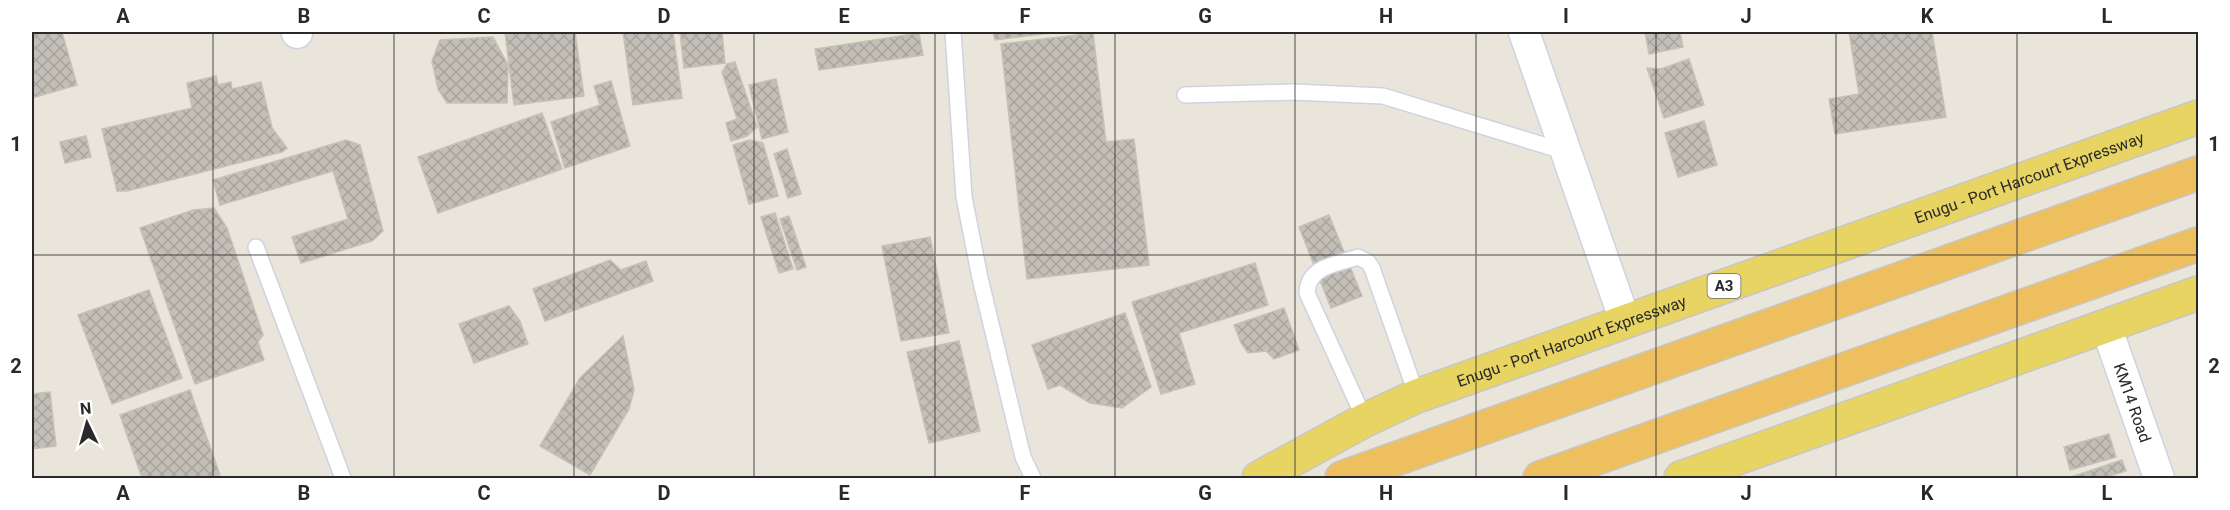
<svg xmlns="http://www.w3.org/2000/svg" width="2230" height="510" font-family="Roboto,sans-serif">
<defs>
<pattern id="building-cross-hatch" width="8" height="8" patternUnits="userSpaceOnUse" patternTransform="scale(1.5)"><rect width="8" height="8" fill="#c3bfb7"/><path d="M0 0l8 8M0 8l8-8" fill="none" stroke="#a8a49d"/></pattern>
</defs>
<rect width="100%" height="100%" fill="#eae5db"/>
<path fill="url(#building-cross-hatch)" stroke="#c5c1b5" stroke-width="1.5" d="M32,32H62L77,85L32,98Z
M505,32H575L584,96L514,105Z
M623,32H673L682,98L633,105Z
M680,32H722L725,63L684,68Z
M993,32H1058L995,40Z
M1645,32H1680L1683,47L1649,54Z
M1849,32H1932L1946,117L1835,134L1829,99L1859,94Z
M919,33L923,55L819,70L815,49Z
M1093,33L1106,142L1134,139L1149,265L1027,279L1001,44Z
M493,37L508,65L507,103H447L438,89L432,61L440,40Z
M1689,59L1704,105L1664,118L1647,68L1661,69Z
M735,62L757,127L747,136L731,141L726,123L737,119L722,72L727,64Z
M216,76L218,85L231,82L232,89L261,82L272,128L287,148L282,152L127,191H117L102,129L192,108L187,83Z
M776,79L788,132L762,139L749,85Z
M611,81L630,146L565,168L551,122L600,105L594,86Z
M542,113L562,169L438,213L418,157Z
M1704,121L1717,165L1678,177L1665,133Z
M86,136L91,157L65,163L60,142Z
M346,140L360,145L383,231L372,241L301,263L292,237L348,219L333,171L220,205L213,180Z
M750,140L763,143L778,196L749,204L733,145Z
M787,149L801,194L788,198L774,154Z
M214,208L227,228L263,335L258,342L264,360L195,384L140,228L193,210Z
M775,213L793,269L779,273L761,217Z
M1329,215L1362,296L1331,308L1299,227Z
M789,216L806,267L797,270L780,219Z
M930,237L949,333L901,341L882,246Z
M610,260L621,270L646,261L653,281L545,321L533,289Z
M1255,263L1268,305L1179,333L1195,384L1161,394L1132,302Z
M149,290L182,378L112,404L78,315Z
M509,306L520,321L528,344L474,363L459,324Z
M1284,308L1299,350L1274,359L1266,351L1248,353L1241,343L1234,325Z
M1125,313L1151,387L1122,408L1090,403L1060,385L1048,389L1032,345Z
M623,336L634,390L629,409L590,475L540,446L580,378Z
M959,341L980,431L929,443L907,352Z
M190,390L220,475L209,478H142L120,415Z
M50,392L56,446L32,449V394Z
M2109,434L2116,457L2070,470L2064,447Z
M2122,460L2126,471L2103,478L2071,477Z"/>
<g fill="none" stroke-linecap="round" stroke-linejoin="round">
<defs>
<path id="service" d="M953,32L964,197L980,278L1023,457L1033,478
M1185,95L1293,92L1383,96L1566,152
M256,247L343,478
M1365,420L1307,293C1308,266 1335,265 1358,257L1368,262L1372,268L1417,396"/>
<g id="minor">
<path d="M297,32V33"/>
<path d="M1524,32L1625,321"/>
<path id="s1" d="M2106,326L2159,478"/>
</g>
<g id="primary">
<path id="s2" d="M1259,478L1365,420L1417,396L2198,117"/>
<path d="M1681,478L2198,293"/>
</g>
<path id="trunk" d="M1342,478L2198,173
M1540,478L2198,244"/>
</defs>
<use href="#service" stroke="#d0d2e1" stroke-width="18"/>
<use href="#minor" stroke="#d0d2e1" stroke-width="33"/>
<use href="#primary" stroke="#c7c7c7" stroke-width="36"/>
<use href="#trunk" stroke="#c7c7c7" stroke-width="36"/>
<use href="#service" stroke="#fff" stroke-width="15"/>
<use href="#minor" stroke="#fff" stroke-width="30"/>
<use href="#primary" stroke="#e8d462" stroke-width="33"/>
<use href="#trunk" stroke="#eebf5f" stroke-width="33"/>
</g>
<path fill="none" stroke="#292929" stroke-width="1.5" stroke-opacity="0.55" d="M213,32V478M394,32V478M574,32V478M754,32V478M935,32V478M1115,32V478M1295,32V478M1476,32V478M1656,32V478M1836,32V478M2017,32V478M32,255H2198"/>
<g text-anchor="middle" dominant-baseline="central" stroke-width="6" stroke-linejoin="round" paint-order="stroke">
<rect fill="#fff" stroke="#696969" stroke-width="1.5" x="1707.5" y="274" width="33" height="24" rx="4.5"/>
<g font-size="15" font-weight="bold" fill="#292929">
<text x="1724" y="286">A3</text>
</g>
<g font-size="16" fill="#292929" stroke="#fff">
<text stroke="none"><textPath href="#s2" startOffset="828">Enugu - Port Harcourt Expressway</textPath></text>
<text stroke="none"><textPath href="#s2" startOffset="342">Enugu - Port Harcourt Expressway</textPath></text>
<text stroke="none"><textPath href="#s1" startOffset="81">KM14 Road</textPath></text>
</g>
</g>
<rect width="2230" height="510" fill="none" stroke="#ffffff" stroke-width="66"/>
<g transform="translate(87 423) rotate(355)" stroke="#ffffff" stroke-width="4.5" paint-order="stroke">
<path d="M0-4.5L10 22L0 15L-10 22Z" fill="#292929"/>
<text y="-9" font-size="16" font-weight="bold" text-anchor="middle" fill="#292929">N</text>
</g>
<rect x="33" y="33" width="2164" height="444" fill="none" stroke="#292929" stroke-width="2"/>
<g font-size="20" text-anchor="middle" font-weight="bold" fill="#292929">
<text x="123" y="23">A</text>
<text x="304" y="23">B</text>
<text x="484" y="23">C</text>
<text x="664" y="23">D</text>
<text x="844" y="23">E</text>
<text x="1025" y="23">F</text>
<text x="1205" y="23">G</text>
<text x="1386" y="23">H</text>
<text x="1566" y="23">I</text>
<text x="1746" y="23">J</text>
<text x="1927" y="23">K</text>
<text x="2107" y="23">L</text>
<text x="16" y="151">1</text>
<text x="2214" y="151">1</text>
<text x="16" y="373">2</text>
<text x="2214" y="373">2</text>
<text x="123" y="500">A</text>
<text x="304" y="500">B</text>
<text x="484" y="500">C</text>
<text x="664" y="500">D</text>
<text x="844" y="500">E</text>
<text x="1025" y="500">F</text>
<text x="1205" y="500">G</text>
<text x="1386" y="500">H</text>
<text x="1566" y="500">I</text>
<text x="1746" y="500">J</text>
<text x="1927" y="500">K</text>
<text x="2107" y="500">L</text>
</g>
</svg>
